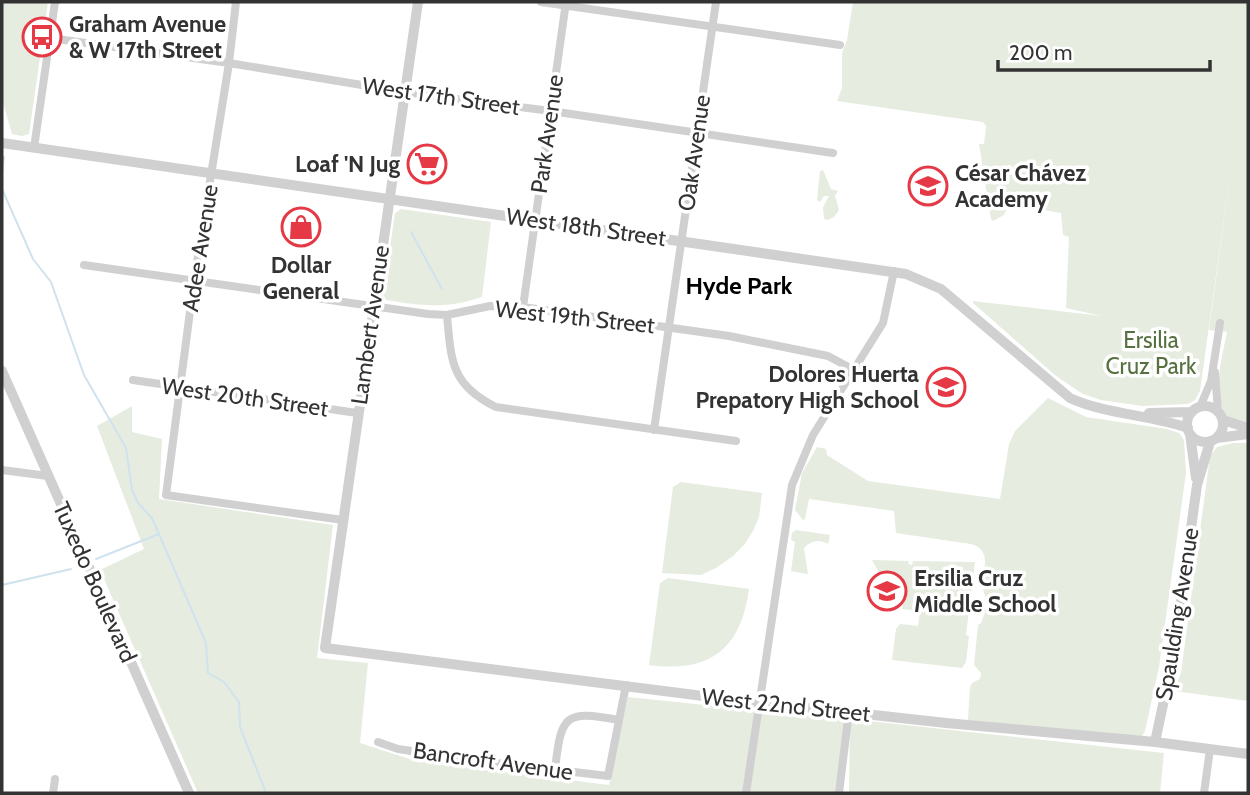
<svg xmlns="http://www.w3.org/2000/svg" width="1250" height="795" font-family="Cabin,sans-serif">
<rect width="100%" height="100%" fill="#fff"/>
<path fill="#e6ecdf" d="M2,2H48L29,134L22,136L12,134L2,99Z
M853,2H1248V425L1227,418C1211,393 1222,359 1227,332L1209,330L1238,117L1200,391L1195,400L1188,404L1142,406L1101,400L1083,394L1056,376L973,303V301L1102,316L1066,308L1069,237L1063,235L1061,213L1038,209L1032,199L1014,192L1004,215L993,221L991,219L979,144H984L986,126L983,122L837,101L842,88V53L847,40Z
M823,170L831,189L838,191L835,196L839,210L834,217L828,220L824,219L823,207L829,196H824L820,202L817,200L820,171Z
M401,209L491,222L482,297C446,309 423,306 386,300L383,296L395,213Z
M1048,398L1086,417L1167,429L1179,433L1184,440L1186,473L1159,667L1145,731L1141,738L968,720L970,687L972,683L980,679L981,673L974,665L978,625L981,623L989,601C972,585 1000,552 971,544L896,533L894,511L809,499L805,519L803,520L795,510L802,473L817,447L826,449L827,455L868,481L1000,499L1009,444L1015,431Z
M132,406V432L162,439L159,499L333,525L317,658L368,663L360,743L416,761L609,785L628,697L849,720L841,793H198L100,570L144,549L97,426Z
M1233,443H1248V701L1174,691L1181,673L1210,456L1217,447Z
M681,482L762,493L759,517L753,531L744,545L733,556L716,568L701,575L662,573L673,487Z
M796,530L830,535L828,544C819,539 811,540 804,548L808,574L791,571L795,542L791,540L792,533Z
M872,560L909,561L908,564L912,565L913,561L975,562L966,635L969,636L966,662L962,668L892,660L896,629L900,624L918,626L920,611L902,609L906,581L882,578Z
M668,578L749,589C741,650 709,673 649,665L660,583Z
M850,719L1164,753L1160,793H849Z"/>
<g fill="none" stroke-linecap="round" stroke-linejoin="round">
<path stroke="#cfe2ee" stroke-width="2" d="M2,173L4,157
M2,189L33,259L51,282L84,375L126,448L132,490L138,503L152,518L206,643L208,673L224,682L239,702L240,727L266,793
M411,232L442,289
M96,559L159,534
M2,585L71,569"/>
<path stroke="#d0d0d0" stroke-width="8" d="M236,2L229,63L194,281L166,495L343,520
M541,2L840,45
M50,38L229,63L404,92L551,111L833,153
M34,148L55,2
M84,265L428,314L447,315L490,306L523,307L729,336L828,356L854,370
M523,307L566,2
M447,315C451,361 451,385 496,407L736,441
M1215,372L1218,412
M133,380L357,413
M1200,407L1211,381L1220,323
M654,430L716,2
M2,470L48,476
M378,742L398,749L472,760L608,776L626,685
M555,770C561,714 565,710 619,720
M53,793L55,779
M746,793L792,485L813,435L883,323L894,271
M839,793L849,711
M1204,793L1210,749"/>
<path stroke="#d0d0d0" stroke-width="10" d="M418,2L325,648L711,697L946,723L1155,742L1248,754
M2,143L906,274L941,289L1070,398C1104,414 1151,415 1188,428
M2,371L189,793
M1187 424a18 18 0 1 1 36 0a18 18 0 1 1-36 0Z
M1149,413L1192,412
M1223,420L1248,428
M1190,434L1196,478
M1217,438L1248,434
M1155,742L1173,658L1197,485L1210,442"/>
</g>
<defs>
<symbol id="bus-ring" viewBox="-11 -11 22 22"><circle r="9.5" fill="#fff" stroke="#e63946" stroke-width="1.5"/><path d="M-5-6H5V4H4V6H2V4H-2V6H-4V4H-5ZM-3.5-4V0h7V-4ZM-3.5 1.2v1.5H-2V1.2ZM2 1.2v1.5H3.5V1.2Z" fill="#e63946"/></symbol>
<symbol id="supermarket-ring" viewBox="-11 -11 22 22"><circle r="9.5" fill="#fff" stroke="#e63946" stroke-width="1.5"/><path d="M-6-5.5h2.5l.6 2H6L4.5 2H-2.5L-4.4-4H-6ZM-1.5 3.2a1.3 1.3 0 1 0 .1 0ZM3 3.2a1.3 1.3 0 1 0 .1 0Z" fill="#e63946"/></symbol>
<symbol id="school-ring" viewBox="-11 -11 22 22"><circle r="9.5" fill="#fff" stroke="#e63946" stroke-width="1.5"/><path d="M0-5L7-2L0 1L-7-2ZM-4 1L0 2.5L4 1V4Q0 6-4 4Z" fill="#e63946"/></symbol>
<symbol id="shop-ring" viewBox="-11 -11 22 22"><circle r="9.5" fill="#fff" stroke="#e63946" stroke-width="1.5"/><path d="M-5-2.5h2.3a2.7 3.5 0 0 1 5.4 0H5L5.5 6h-11ZM-1.5-2.5h3a1.5 2.3 0 0 0-3 0Z" fill="#e63946"/></symbol>
</defs>
<g fill-rule="evenodd">
<use href="#bus-ring" x="20" y="15" width="44" height="44"/>
<use href="#supermarket-ring" x="405" y="142" width="44" height="44"/>
<use href="#school-ring" x="906" y="164" width="44" height="44"/>
<use href="#shop-ring" x="279" y="205" width="44" height="44"/>
<use href="#school-ring" x="924" y="365" width="44" height="44"/>
<use href="#school-ring" x="865" y="569" width="44" height="44"/>
</g>
<g text-anchor="middle" dominant-baseline="central" stroke-width="7" stroke-linejoin="round" paint-order="stroke">
<g font-size="23" font-weight="bold" fill="#333" stroke="#fff" text-anchor="start">
<text x="69" y="24">Graham Avenue<tspan x="69" dy="26">&amp; W 17th Street</tspan></text>
<text x="400" y="164" text-anchor="end">Loaf 'N Jug</text>
<text x="955" y="173">César Chávez<tspan x="955" dy="26">Academy</tspan></text>
<text x="301" y="265" text-anchor="middle">Dollar<tspan x="301" dy="26">General</tspan></text>
<text x="919" y="374" text-anchor="end">Dolores Huerta<tspan x="919" dy="26">Prepatory High School</tspan></text>
<text x="914" y="578">Ersilia Cruz<tspan x="914" dy="26">Middle School</tspan></text>
</g>
<g font-size="23" fill="#333" stroke="#fff">
<text transform="translate(441 96) rotate(8)">West 17th Street</text>
<text transform="translate(547 134) rotate(-82)">Park Avenue</text>
<text transform="translate(694 153) rotate(-82)">Oak Avenue</text>
<text transform="translate(586 227) rotate(8)">West 18th Street</text>
<text transform="translate(200 248) rotate(-81)">Adee Avenue</text>
<text transform="translate(575 317) rotate(6)">West 19th Street</text>
<text transform="translate(370 325) rotate(-82)">Lambert Avenue</text>
<text transform="translate(245 397) rotate(8)">West 20th Street</text>
<text transform="translate(95 582) rotate(66)">Tuxedo Boulevard</text>
<text transform="translate(1177 614) rotate(-81)">Spaulding Avenue</text>
<text transform="translate(786 705) rotate(6)">West 22nd Street</text>
<text transform="translate(493 761) rotate(8)">Bancroft Avenue</text>
</g>
<g font-size="23" fill="#56703f" stroke="#fff">
<text x="1151" y="340">Ersilia<tspan x="1151" dy="26">Cruz Park</tspan></text>
</g>
<g font-size="24" font-weight="bold" fill="#000" stroke="#fff">
<text x="739" y="285">Hyde Park</text>
</g>
</g>
<rect width="1250" height="795" fill="none" stroke="#333333" stroke-width="7"/>
<path d="M998 60v10h212v-10" fill="none" stroke="#333333" stroke-width="3.5"/>
<text x="1009" y="60" font-size="21" fill="#333333" stroke="#ffffff" stroke-width="5" paint-order="stroke">200 m</text>
</svg>
